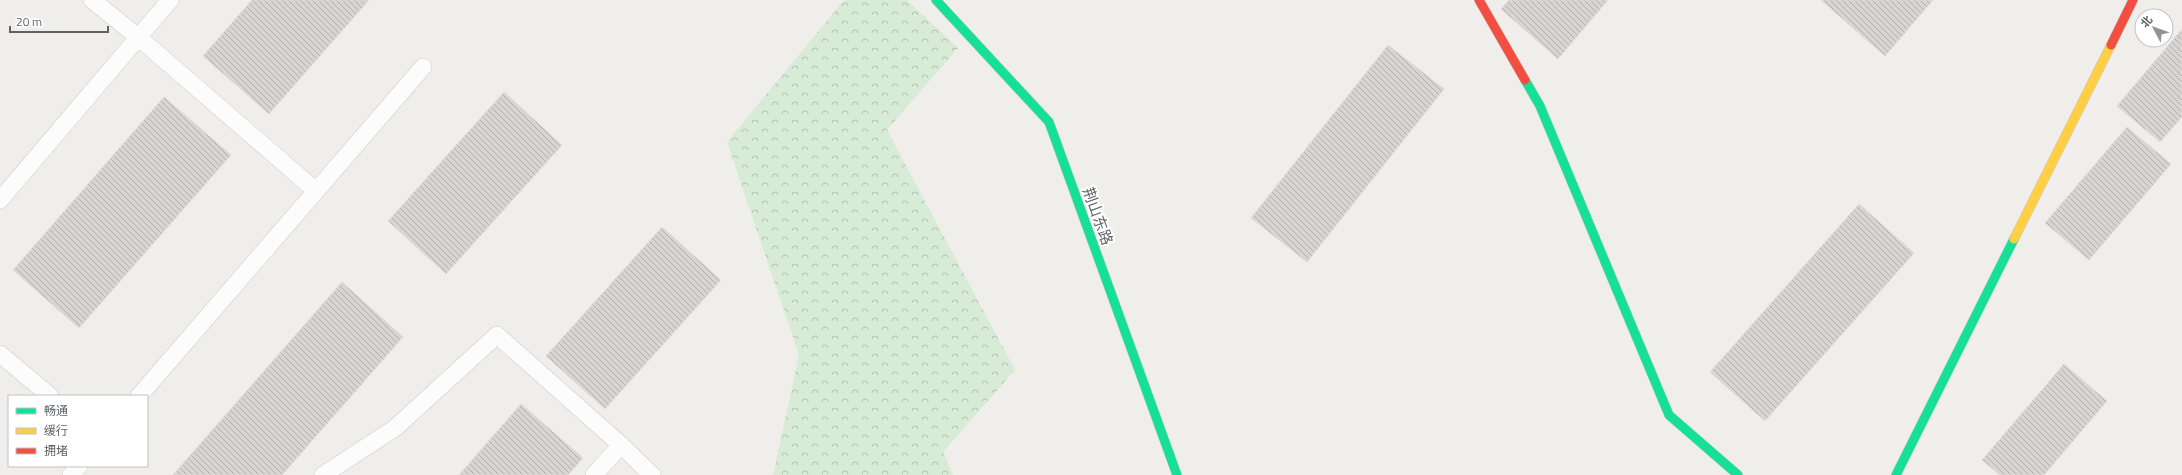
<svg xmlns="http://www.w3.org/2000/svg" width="2182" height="475" font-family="'Titillium Web','Noto Sans SC',sans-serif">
<defs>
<pattern id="forest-crowns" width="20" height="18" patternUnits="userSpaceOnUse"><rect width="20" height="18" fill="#d8ebd6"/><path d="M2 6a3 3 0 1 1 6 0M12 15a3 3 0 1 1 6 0" fill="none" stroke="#b2c2b1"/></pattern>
<pattern id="building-back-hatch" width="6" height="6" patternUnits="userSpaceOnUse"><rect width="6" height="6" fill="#d6d5d3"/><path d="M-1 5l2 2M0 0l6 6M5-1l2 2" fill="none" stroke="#b1b0af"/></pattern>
</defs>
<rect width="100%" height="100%" fill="#efeeea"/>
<path fill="url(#forest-crowns)" d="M844,0H907L958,48L887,130L1015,370L943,452L953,475H773L799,355L727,142Z"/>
<path fill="url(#building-back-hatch)" stroke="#deddd9" d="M252,0H369L269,114L203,56Z
M1509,0H1608L1558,59L1501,9Z
M1821,0H1933L1885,56Z
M2182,29V117L2160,142L2117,106Z
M1388,45L1444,89L1307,262L1251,218Z
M504,92L562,145L446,274L388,221Z
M164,97L231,155L79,328L13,270Z
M2127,127L2171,164L2089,260L2045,223Z
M1859,204L1914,253L1765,421L1710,372Z
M662,227L721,280L605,409L546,356Z
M342,282L403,337L282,475H173Z
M2064,364L2107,401L2044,475H2000L1982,460Z
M521,404L583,458L568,475H459Z"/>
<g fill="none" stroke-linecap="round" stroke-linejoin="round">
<defs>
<path id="lane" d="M92,0L138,37L316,191
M0,200L170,0
M0,354L50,396
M139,396L423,67
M71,475L79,466
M323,475L395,428L497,335L621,445
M594,475L621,445L652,475"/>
<path id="fast" d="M936,0L1049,122L1177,475
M1525,80L1540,106L1669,415L1738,475
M1896,475L2014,239"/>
<path id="slow" d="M2014,239L2111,45"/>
<path id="jam" d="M1479,0L1525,80
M2111,45L2133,0"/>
</defs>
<use href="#lane" stroke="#cbcccc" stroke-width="18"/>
<use href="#fast" stroke="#cacacb" stroke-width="10"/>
<use href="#slow" stroke="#cacacb" stroke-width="10"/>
<use href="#jam" stroke="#cacacb" stroke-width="10"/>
<use href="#lane" stroke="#fdfcfc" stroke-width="17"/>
<use href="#fast" stroke="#16e098" stroke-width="9"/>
<use href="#slow" stroke="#ffcf43" stroke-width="9"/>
<use href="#jam" stroke="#f24e42" stroke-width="9"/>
</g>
<g text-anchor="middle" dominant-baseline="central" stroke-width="4" stroke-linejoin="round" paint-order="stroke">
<g font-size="15" fill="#5f6368" stroke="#fff">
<text transform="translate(1098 216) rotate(70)">荆山东路</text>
</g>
</g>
<rect x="8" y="395" width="140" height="72" fill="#ffffff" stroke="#bfc1c3"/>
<rect x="16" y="408" width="20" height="6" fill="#16e098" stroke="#bfc1c3"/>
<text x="44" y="415" font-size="12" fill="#5f6368">畅通</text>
<rect x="16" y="428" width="20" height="6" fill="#ffcf43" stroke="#bfc1c3"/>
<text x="44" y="435" font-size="12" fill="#5f6368">缓行</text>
<rect x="16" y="448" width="20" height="6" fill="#f24e42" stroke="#bfc1c3"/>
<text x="44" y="455" font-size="12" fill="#5f6368">拥堵</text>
<g transform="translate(2154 28) rotate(311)"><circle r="19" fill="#ffffff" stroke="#bfc1c3"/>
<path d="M0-3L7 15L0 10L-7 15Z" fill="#919496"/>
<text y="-6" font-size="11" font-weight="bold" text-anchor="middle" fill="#5f6368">北</text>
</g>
<path d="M10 26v6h98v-6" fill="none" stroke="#5f6368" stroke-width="2"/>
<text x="16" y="26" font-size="12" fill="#5f6368" stroke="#ffffff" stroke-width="3" paint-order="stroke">20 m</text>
</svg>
